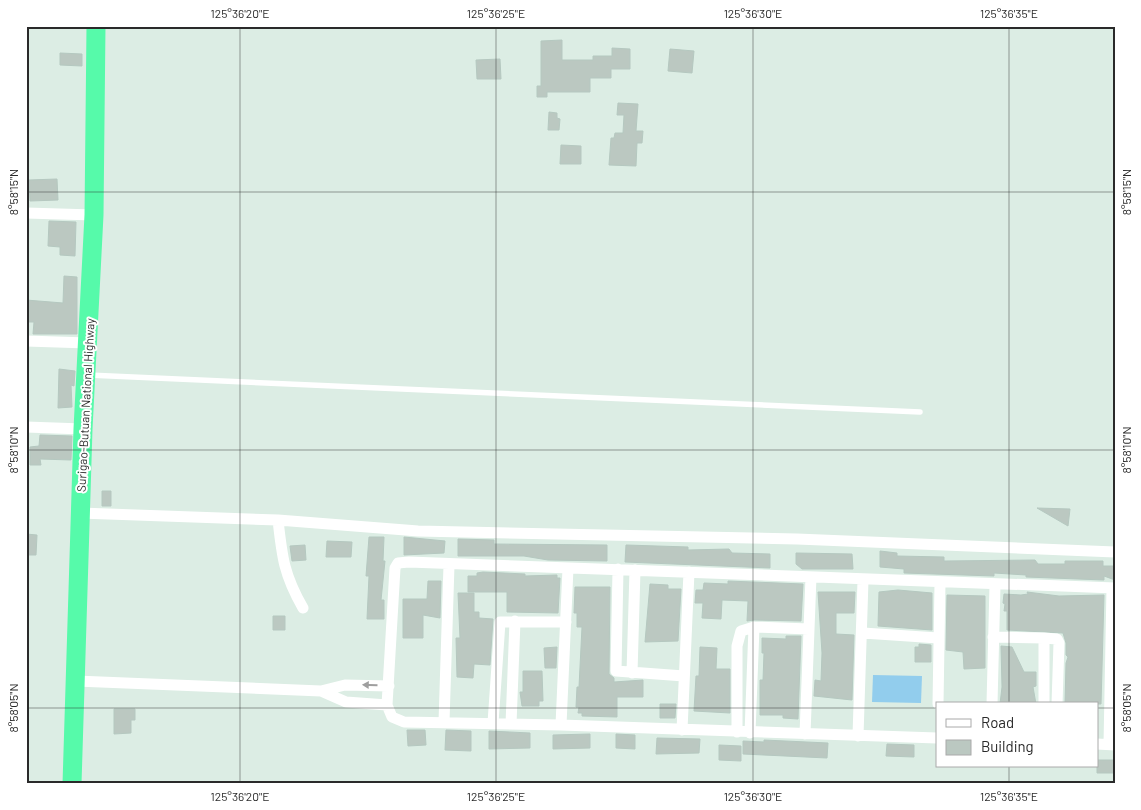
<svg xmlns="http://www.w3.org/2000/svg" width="1141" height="810" font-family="Barlow,sans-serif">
<rect width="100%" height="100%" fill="#dcede4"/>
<path fill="#92cded" d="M873,675L922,676L921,703L872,702Z"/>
<path fill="#bbc8c1" stroke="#b5c8c0" d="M562,40V60H593V56H612V48L630,49V69H611V78H590V92H547V97H537V86H541V41Z
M670,49L694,51L692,73L668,71Z
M60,53L82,54V66L60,65Z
M500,59L501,79H477L476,60Z
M618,103L638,104L636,131H643L642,143H637L636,166L609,165L611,138H614L615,133H623L624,115H617Z
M549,112L557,113V118L560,119L559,130H548Z
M561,145L581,146V164H560Z
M57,179L58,200L30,201L29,180Z
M49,221L76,222L75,256L60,255V247L48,246Z
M64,276L77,277V334H33L34,322H26V300L63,303Z
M59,369L75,371L74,386L71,385L72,407L58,408Z
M40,435L72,436L71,460L40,459L41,465H30V447L39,446Z
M102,491H111V506H102Z
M1037,508L1070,509L1068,526Z
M26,534L37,535L36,555H26Z
M369,537H384L383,561H385L381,600H384V619H367L369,576H366Z
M404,537L445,541L444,553L404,555Z
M458,539L494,540V544L607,545V561L548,560L524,556H458Z
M327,541L352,542L351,557H326Z
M305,545L306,560L292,561L290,546Z
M626,545L688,547V550L729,549L732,553L770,554V568L625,562Z
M880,551L897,553V556L944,557V561L1035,560L1038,564H1065V561H1103V566H1115V580L1104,576V580L1026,577V575L994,573V576L904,573V569L880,567Z
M796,553L852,554L853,569H802L796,564Z
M483,572L525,574V576L557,575V578H560L558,613L507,612V592H468V576H477V573Z
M428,581H441L440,618L423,615V638H403V599H427Z
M728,581L803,584L801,621L754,620L747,621L748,601L722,600L721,619L702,618L703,603H695L696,590H703L704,583L728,584Z
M650,584L668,585V589H681L678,641L645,642Z
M575,587H610L609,674L614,678V682L643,680V697H617V717L582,716V713H578L579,707H576L577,687H579L582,627H577V613H574Z
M898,590L932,593V630L878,626L879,592Z
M818,592H855L854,613H836V634L854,635L852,700L814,696L815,680L821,681L822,653Z
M1027,592L1059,596L1104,595L1101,704H1065L1066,663L1068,657L1066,655V643L1063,633L1007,630V611H1004L1005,604L1003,603L1004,594L1021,595L1028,594Z
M458,593H474V612H479V618L493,619L490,665L474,664L473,678L457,677L456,638H460Z
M947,595L985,596V668L964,669L963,652L946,650Z
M273,616H285V630H273Z
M786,636H801L798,719L783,718V715H760V680H763L764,653H762V638L786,639Z
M919,644L931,645V662H915V647H919Z
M1001,646L1012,647L1024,672H1036V686L1033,687L1036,704H1000L1002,687Z
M557,647L556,668H545L544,648Z
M700,647L717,648L716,669H730V713L694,711L696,676H699Z
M523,671H542L543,701H539V706H522L520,692H523Z
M660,704H676L675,718H660Z
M114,709H135V720H131V733L114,734Z
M407,730H425L426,745L408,746Z
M446,730L471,731V751L445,750Z
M489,731L530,733V748L489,749Z
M590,734V748L553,749V735Z
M616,734L635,735V749L616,748Z
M657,738L700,739L699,753L656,754Z
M764,740L828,743L827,758L743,754V741L764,742Z
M887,744L914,745V757L886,756Z
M719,745L741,746V761L719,760Z
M1097,760H1115V773H1097Z"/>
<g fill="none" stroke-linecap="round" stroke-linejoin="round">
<path stroke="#fff" stroke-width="5.5" d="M88,375L920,412"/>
<path stroke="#fff" stroke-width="11" d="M26,213L94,215
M26,341L88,343
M26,427L83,429
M80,513L278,520L418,531L797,539L1115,552
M278,520C282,557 284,575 303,608
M618,569L616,671L684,676
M863,633L938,638
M993,637L1044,638V704
M1044,638L1057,639L1059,643L1057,704
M632,673L635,570
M76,681L321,691L345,685L389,686
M321,691L346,702L387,705
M938,704L940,583
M992,704L995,585
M444,722L449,565
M493,723L500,622H566
M511,724L515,621
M561,725L568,568
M682,730L689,572
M737,732V646L741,631L754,627L809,629
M750,733L754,627
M805,734L811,577
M858,736L863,580
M937,738L561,725L404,722L392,717L387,705L395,568L398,563L409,562L1115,588
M1097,744L1115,745
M1109,744L1112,588"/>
<path stroke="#56faaa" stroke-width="19" d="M72,784L83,429L94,215L96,26"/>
</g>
<defs><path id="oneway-solid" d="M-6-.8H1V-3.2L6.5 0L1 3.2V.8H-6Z" transform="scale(1.25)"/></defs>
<use fill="#9f9f9f" href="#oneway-solid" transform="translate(370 685) rotate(-178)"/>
<path fill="none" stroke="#2a2a2a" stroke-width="1" stroke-opacity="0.45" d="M240,26V784M496,26V784M753,26V784M1009,26V704M26,192H1115M26,450H1115M26,708H937M1097,708H1115M1009,766V784"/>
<g text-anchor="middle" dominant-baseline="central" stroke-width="4" stroke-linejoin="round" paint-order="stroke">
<g font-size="12" fill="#2a2a2a" stroke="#fff">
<text transform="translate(85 405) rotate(-87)">Surigao-Butuan National Highway</text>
</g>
</g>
<rect width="1141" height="810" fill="none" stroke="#ffffff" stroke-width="55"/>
<rect x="936" y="702" width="162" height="65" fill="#ffffff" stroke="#aaaaaa"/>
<rect x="946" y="719" width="25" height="8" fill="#ffffff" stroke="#aaaaaa"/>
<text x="981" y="728" font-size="15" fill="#2a2a2a">Road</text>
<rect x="946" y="740" width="25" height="15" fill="#bbc8c1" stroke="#aaaaaa"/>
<text x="981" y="752" font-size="15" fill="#2a2a2a">Building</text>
<rect x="28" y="28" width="1086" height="754" fill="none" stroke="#2a2a2a" stroke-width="2"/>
<g font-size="12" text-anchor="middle" fill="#2a2a2a">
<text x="240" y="18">125°36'20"E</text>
<text x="496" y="18">125°36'25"E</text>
<text x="753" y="18">125°36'30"E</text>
<text x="1009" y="18">125°36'35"E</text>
<text transform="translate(14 192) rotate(-90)" y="4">8°58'15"N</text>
<text transform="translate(1127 192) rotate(-90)" y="4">8°58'15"N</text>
<text transform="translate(14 450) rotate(-90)" y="4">8°58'10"N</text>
<text transform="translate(1127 450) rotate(-90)" y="4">8°58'10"N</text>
<text transform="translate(14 708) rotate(-90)" y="4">8°58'05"N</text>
<text transform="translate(1127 708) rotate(-90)" y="4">8°58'05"N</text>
<text x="240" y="801">125°36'20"E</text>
<text x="496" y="801">125°36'25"E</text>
<text x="753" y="801">125°36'30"E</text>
<text x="1009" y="801">125°36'35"E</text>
</g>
</svg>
